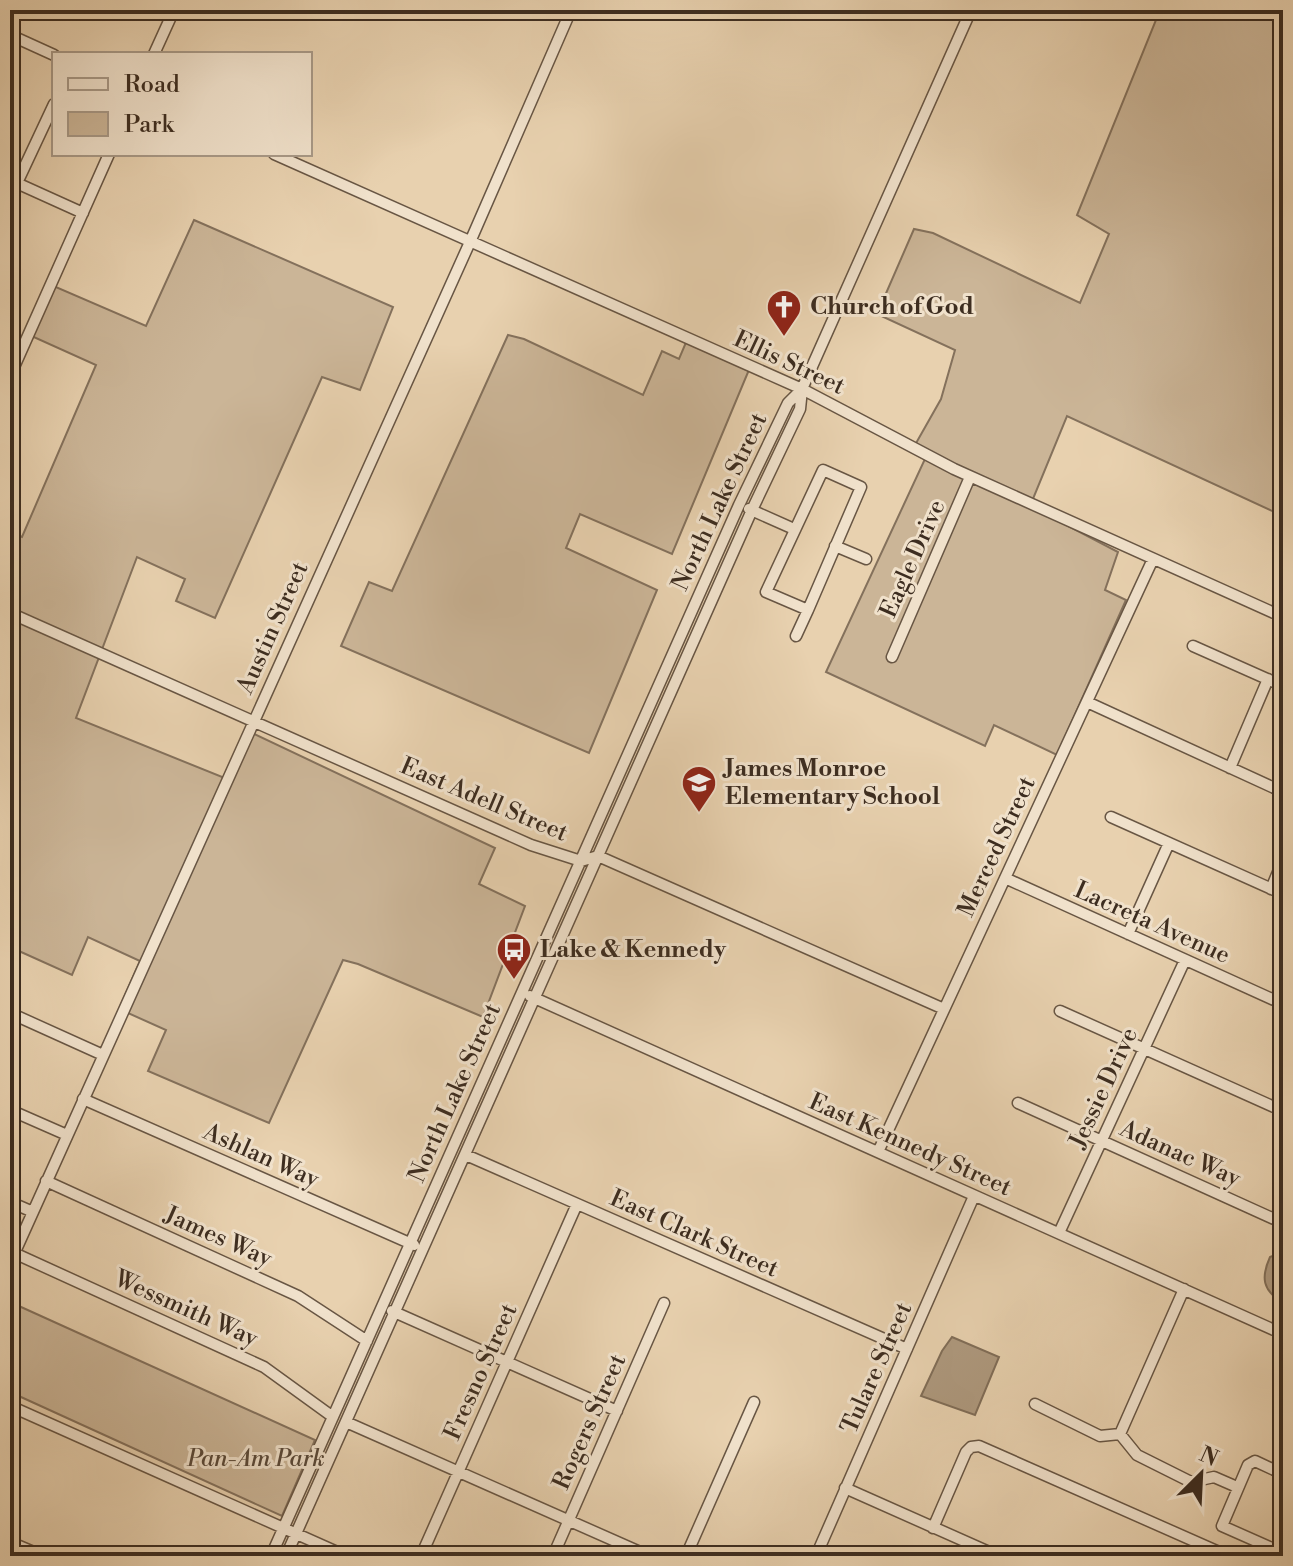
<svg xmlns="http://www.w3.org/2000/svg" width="1293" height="1566" font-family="'Libre Bodoni',serif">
<rect width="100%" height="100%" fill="#e8d1af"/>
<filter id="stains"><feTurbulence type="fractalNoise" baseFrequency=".0025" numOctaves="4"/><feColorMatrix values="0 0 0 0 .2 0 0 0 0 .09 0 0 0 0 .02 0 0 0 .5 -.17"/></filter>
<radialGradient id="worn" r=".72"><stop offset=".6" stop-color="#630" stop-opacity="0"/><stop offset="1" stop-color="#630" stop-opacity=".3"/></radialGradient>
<path fill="#cbb597" stroke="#84715c" stroke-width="2" d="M1148,10H1283V516L1067,416L1030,506L1118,552L1105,590L1126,600L1057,755L994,725L985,746L826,672L925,459L911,452L941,399L955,350L877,314L914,229L933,233L1080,303L1109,234L1077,215L1156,20Z
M194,220L393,307L360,390L322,377L215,618L176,601L185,579L137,557L76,718L227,779L250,732L495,848L479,884L525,906L483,1017L358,964L343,960L269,1123L148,1071L166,1030L119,1009L140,961L88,937L72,975L10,947V901L14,892L10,889V532L22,537L96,365L27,334L49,284L146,326Z
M508,335L524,339L643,395L662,351L679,359L687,340L751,365L672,554L580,514L566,548L657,590L589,753L341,646L369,582L392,591Z
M10,1302L315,1440L282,1516L10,1392Z"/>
<path fill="#ae997e" stroke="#816e58" stroke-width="2" d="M1277,1254H1283V1302C1262,1291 1261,1277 1270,1257Z
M952,1337L999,1357L975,1415L921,1396L942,1351Z"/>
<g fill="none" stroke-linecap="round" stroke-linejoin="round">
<defs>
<path id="minor" d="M10,35L54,55
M154,54L174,10
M274,154L802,389L954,469L1283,617
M10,180L83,213
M17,183L54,104
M10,376L109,154
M823,470L861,487L808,610L766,592Z
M749,509L794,529
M835,546L866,559
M10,613L531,845L581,861L598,856L944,1009
M796,636L808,610
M1193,646L1283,686
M892,657L970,477
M1087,702L1283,792
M1230,768L1268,679
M1111,817L1283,894
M1005,878L1283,1004
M1271,889L1283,860
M1128,934L1169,843
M530,996L1283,1334
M1060,1011L1283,1111
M10,1013L103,1055
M83,1099L414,1245
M1018,1103L1283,1223
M10,1110L67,1135
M878,1152L1153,559
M466,1155L907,1349
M46,1181L298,1296L367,1341
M10,1202L33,1212
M1059,1233L1185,960
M14,1253L264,1367L333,1417
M10,1263L470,242L568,17L567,10
M392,1311L617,1411
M1035,1404L1100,1436L1120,1434L1137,1455L1191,1482L1214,1477L1237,1487
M10,1406L346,1556
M346,1422L649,1556
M1120,1434L1184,1289
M1283,1474L1255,1461L1248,1465L1222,1526L1283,1553
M845,1488L998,1556
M933,1528L966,1452L971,1447L979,1446L1228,1556
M10,1542L43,1556
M271,1556L739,505L788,403L802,389
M286,1556L752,510L800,409L802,389L971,10
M421,1556L577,1204
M553,1556L664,1303
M686,1556L754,1402
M816,1556L974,1196"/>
</defs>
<use href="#minor" stroke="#685644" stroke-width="13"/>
<use href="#minor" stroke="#f0e1cb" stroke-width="10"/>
</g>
<defs>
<symbol id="church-pin" viewBox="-11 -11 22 30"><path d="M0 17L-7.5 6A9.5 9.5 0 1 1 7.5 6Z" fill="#8f2418" stroke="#f0e1cb"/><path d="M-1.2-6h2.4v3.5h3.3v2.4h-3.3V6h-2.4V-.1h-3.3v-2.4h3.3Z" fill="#fff"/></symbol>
<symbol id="school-pin" viewBox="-11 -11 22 30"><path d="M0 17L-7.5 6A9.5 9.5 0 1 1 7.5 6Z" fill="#8f2418" stroke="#f0e1cb"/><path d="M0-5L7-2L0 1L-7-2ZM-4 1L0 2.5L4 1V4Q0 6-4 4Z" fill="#fff"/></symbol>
<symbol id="bus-pin" viewBox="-11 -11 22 30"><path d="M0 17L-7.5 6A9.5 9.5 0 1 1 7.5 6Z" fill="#8f2418" stroke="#f0e1cb"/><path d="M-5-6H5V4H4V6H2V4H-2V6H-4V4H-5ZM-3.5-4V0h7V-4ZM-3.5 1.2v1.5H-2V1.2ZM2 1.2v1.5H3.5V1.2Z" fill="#fff"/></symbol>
</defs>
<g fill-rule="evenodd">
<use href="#church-pin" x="764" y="287" width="40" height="54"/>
<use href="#school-pin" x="679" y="763" width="40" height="54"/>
<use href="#bus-pin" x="494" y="930" width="40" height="54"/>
</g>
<g text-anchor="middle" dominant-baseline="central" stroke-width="6" stroke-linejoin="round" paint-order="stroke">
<g font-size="24" font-weight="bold" fill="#3d2d20" stroke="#f0e1cb" text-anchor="start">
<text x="810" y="307">Church of God</text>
<text x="725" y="769">James Monroe<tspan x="725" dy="28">Elementary School</tspan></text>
<text x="540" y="950">Lake &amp; Kennedy</text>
</g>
<g font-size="24" fill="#3d2d20" stroke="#f0e1cb">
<text transform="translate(789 363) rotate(25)">Ellis Street</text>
<text transform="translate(720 502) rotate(-65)">North Lake Street</text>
<text transform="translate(913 559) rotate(-66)">Eagle Drive</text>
<text transform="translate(273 628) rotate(-66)">Austin Street</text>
<text transform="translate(484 800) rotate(23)">East Adell Street</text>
<text transform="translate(997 847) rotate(-65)">Merced Street</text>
<text transform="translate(1152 923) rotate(24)">Lacreta Avenue</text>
<text transform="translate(1104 1088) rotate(-65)">Jessie Drive</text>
<text transform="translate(455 1093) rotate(-66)">North Lake Street</text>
<text transform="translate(910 1145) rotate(24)">East Kennedy Street</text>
<text transform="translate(1180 1154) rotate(24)">Adanac Way</text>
<text transform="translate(261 1156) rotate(24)">Ashlan Way</text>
<text transform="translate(694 1234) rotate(24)">East Clark Street</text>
<text transform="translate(218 1237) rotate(24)">James Way</text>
<text transform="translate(186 1309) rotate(24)">Wessmith Way</text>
<text transform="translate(877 1368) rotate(-66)">Tulare Street</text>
<text transform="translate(481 1372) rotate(-66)">Fresno Street</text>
<text transform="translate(590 1422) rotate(-66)">Rogers Street</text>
</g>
<g font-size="24" font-style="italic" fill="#594838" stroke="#f0e1cb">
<text x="256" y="1459">Pan-Am Park</text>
</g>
</g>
<rect width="1293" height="1566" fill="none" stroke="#e8d1af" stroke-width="40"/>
<rect x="12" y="12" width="1269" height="1542" fill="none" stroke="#3d2d20" stroke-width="4"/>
<rect x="20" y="20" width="1253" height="1526" fill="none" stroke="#3d2d20" stroke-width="2"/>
<rect x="52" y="52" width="260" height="104" fill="#f0e1cb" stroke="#a89987" stroke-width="2"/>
<rect x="68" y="78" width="40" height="12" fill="#f0e1cb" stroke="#a89987" stroke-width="2"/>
<text x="124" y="92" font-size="24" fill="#3d2d20">Road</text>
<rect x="68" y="112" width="40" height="24" fill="#cbb597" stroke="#a89987" stroke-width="2"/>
<text x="124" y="132" font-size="24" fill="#3d2d20">Park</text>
<g transform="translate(1201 1474) rotate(24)" stroke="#f0e1cb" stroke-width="6" paint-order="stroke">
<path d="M0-6L14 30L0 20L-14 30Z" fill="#3d2d20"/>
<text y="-12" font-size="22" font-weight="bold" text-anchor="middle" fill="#3d2d20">N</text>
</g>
<rect width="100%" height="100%" filter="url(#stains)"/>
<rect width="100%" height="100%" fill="url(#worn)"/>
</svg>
